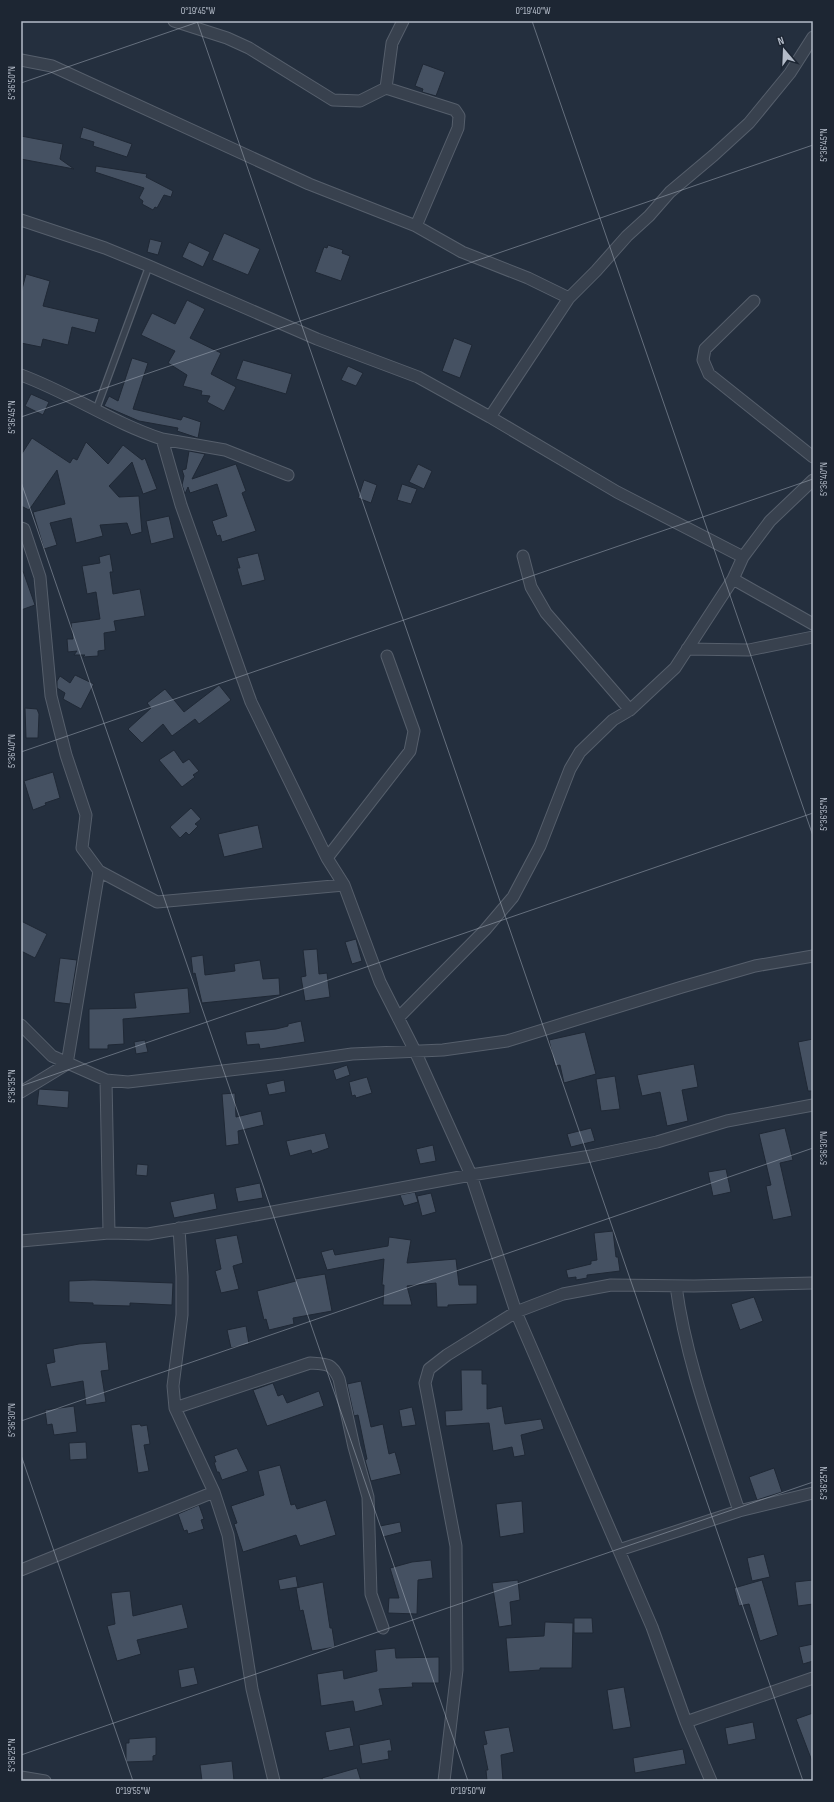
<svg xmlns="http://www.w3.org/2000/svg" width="834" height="1802" font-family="'Sofia Sans Condensed',sans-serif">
<rect width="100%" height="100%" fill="#242f3e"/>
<path fill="#455162" stroke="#1f2835" d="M423,64L445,72L436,96L422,92L423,89L415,86Z
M83,127L132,144L127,157L93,146L94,142L80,138Z
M21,136L63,144L60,159L74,169L21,159Z
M96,166L147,174L146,177L173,191L171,197L164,195L157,208L155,207L153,210L142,204L143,201L139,198L144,188L95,172Z
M224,233L260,249L248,275L212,260Z
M150,239L162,242L158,255L147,252Z
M189,242L210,252L203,267L182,257Z
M328,245L343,250L342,253L350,256L341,281L315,272L324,247L327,248Z
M26,274L50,281L43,306L99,319L95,333L72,327L68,345L43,339L41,347L21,343V293Z
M187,300L205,309L190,338L221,353L211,374L236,387L224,411L207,402L210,396L201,395L202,391L183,386L187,375L168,363L175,351L141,335L152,313L175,324Z
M454,338L472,345L460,378L442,371Z
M132,358L148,363L133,409L181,420L183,416L201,422L198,438L177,431L178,428L139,421L104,406L109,396L118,401Z
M243,360L292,374L286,394L236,379Z
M348,366L363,373L356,386L341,380Z
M31,394L49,402L43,415L25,406Z
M32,438L70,463L73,458L77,460L86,442L108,464L123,445L142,460L145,458L157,489L143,494L132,462L109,486L119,497L139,496L142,532L131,535L127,523L100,525L103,536L76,543L71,518L50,523L57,545L44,549L33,512L65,504L57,470L29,510L21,506V455Z
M189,451L205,454L192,479L236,464L246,491L242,493L256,531L222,542L220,535L217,536L212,521L227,516L217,484L190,493L188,487L185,494L182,485L184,476L182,470L186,469Z
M418,464L432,471L424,489L409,482Z
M364,480L377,485L371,503L358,498Z
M402,484L417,489L411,504L397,500Z
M169,516L174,538L151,544L146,521Z
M258,553L265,580L242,586L237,568H240L237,558Z
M110,554L113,572H110L113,594L140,589L145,616L114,621L116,631L104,633L105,650L98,651V656L83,657L85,655H74L77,651L68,652L67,639H73L71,623L100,619L96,592L87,594L82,566L100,563L99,557Z
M23,571L35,605L21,610V572Z
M75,675L94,684L81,709L63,699L65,693L57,688V681L60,676L70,683Z
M219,685L231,700L199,724L195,719L172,736L163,724L142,743L128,729L151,708L147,703L165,689L184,712Z
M25,708L37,709L39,714L38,738H26Z
M174,750L183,763L189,759L199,771L193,775L195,777L182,787L159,760Z
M53,772L60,798L45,803L46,805L33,810L24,781Z
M191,808L201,819L195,824L198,826L189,835L186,832L180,838L170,827Z
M258,825L263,848L224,857L218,834Z
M21,921L47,934L35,958L21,951Z
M356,939L362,961L352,964L345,942Z
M317,949L319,974L327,973L330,997L305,1001L301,977L306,976L303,950Z
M203,955L205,975L235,971L234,964L260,960L263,979L279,978L280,995L202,1003L195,973L193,974L191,957Z
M60,958L77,960L70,1004L54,1002Z
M188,988L190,1013L123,1019L124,1044L108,1045V1049H89V1009L136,1008L134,993Z
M301,1021L305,1042L260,1049L259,1044L247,1045L245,1032L276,1029L288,1026V1024Z
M585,1032L596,1074L564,1083L560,1065L555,1066L549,1040Z
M813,1039V1091H808L798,1042Z
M145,1040L148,1052L136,1054L134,1042Z
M694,1064L698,1087L682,1090L688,1121L667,1126L660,1092L642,1096L637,1075Z
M347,1065L350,1075L336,1080L333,1070Z
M615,1076L620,1109L601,1111L596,1079Z
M367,1077L372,1093L356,1098L355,1095L352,1096L349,1082Z
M284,1080L286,1092L269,1095L266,1084Z
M39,1089L69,1091L68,1108L37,1105Z
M235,1093L236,1117L261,1111L264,1125L238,1131L239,1144L226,1146L222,1094Z
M591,1128L595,1141L571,1147L567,1134Z
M785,1128L793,1160L780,1163L792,1216L773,1220L766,1186L771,1185L759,1134Z
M325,1133L329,1148L312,1154L311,1150L290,1156L286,1141Z
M433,1145L436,1161L420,1164L416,1149Z
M137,1164L148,1165L147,1176L136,1175Z
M726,1169L731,1192L713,1196L708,1172Z
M260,1183L263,1198L238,1202L235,1188Z
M415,1192L418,1202L404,1206L400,1195Z
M214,1193L217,1209L174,1218L170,1202Z
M431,1193L436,1212L422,1216L417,1196Z
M613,1231L616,1257H618L620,1271L587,1275V1278L576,1280V1277L568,1278L566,1270L591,1264V1261L597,1260L594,1233Z
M237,1235L243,1263L233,1266L239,1289L221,1293L215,1271L221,1269L215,1239Z
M389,1237L411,1240L407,1263L456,1259L459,1285H477V1304L448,1305V1307H437L436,1283L407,1286L412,1305H383L384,1285H382L384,1259L327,1270L321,1252L333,1249L335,1255L388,1246Z
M325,1274L332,1311L293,1318L294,1324L269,1330L266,1319L264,1320L257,1291L296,1281L295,1279Z
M93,1280L173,1283L172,1305L130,1303V1306L93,1305V1303L69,1302V1281Z
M754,1297L763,1321L740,1330L731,1304Z
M246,1326L249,1344L231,1348L227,1330Z
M106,1342L109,1370L101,1371L106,1402L86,1405L83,1381L51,1387L46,1364L55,1362L53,1349L79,1344Z
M461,1370H482V1384H487V1409L502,1406L505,1424L541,1419L544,1429L521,1435L525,1455L514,1457L512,1447L493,1451L489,1423L446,1426L445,1411L462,1410Z
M361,1381L371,1427L383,1424L389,1454L395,1452L401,1474L371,1481L365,1460L367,1459L358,1415L354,1416L347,1384Z
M273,1383L278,1396L283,1394L287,1403L319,1391L324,1406L267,1426L253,1390Z
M74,1406L77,1432L54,1435L52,1424L47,1425L45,1410Z
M412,1407L416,1425L402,1427L399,1410Z
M140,1424L141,1426L147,1425L150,1444L144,1445L149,1471L138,1473L131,1425Z
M86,1442L87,1459L70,1460L69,1443Z
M237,1448L248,1471L222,1480L219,1472H217L214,1462H216L214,1456Z
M280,1465L291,1505L295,1504L297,1509L326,1500L336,1535L300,1546L296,1535L243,1552L234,1524L237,1523L231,1506L264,1495L258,1471Z
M774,1468L782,1492L757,1500L749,1477Z
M522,1501L524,1533L500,1537L496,1504Z
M199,1505L204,1519L201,1520L204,1529L188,1534L187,1530L184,1531L178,1514Z
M400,1522L402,1532L383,1537L380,1526Z
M764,1554L770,1577L752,1581L747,1558Z
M431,1560L433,1578L418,1580L417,1614L388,1613L389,1598H399L390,1568L412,1562Z
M296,1576L298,1587L280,1590L278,1580Z
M518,1580L520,1600L510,1602L512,1625L499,1627L492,1583Z
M762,1580L778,1635L760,1641L749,1604L739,1606L734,1588Z
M813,1580V1604L798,1606L795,1582Z
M323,1582L330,1628H332L335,1647L312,1651L303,1610L300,1611L296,1588Z
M130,1591L133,1616L182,1604L188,1628L137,1640L141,1654L117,1661L107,1626L115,1624L111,1593Z
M574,1618H592L593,1633H574Z
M545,1622L573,1623L572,1668H540V1670L509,1672L506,1638L544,1636Z
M813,1644V1661L803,1664L799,1647Z
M395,1648L396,1658L439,1657V1683H412L413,1687L379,1689L383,1705L355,1712L353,1701L321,1706L317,1674L343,1670L344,1679L377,1671L375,1650Z
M194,1667L198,1684L181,1688L178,1670Z
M624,1687L631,1727L613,1730L607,1690Z
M813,1713V1761H812L796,1719Z
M753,1722L756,1739L728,1745L725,1728Z
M350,1727L354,1746L329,1751L325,1732Z
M509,1727L514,1752L501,1755L503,1781H487L486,1770H488L483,1745L487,1744L484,1731Z
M156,1737V1755L153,1756V1761L126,1762V1743H129V1739Z
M390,1739L392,1751H388L389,1759L362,1764L359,1745Z
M683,1749L686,1764L635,1773L633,1758Z
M232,1761L234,1781H202L200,1765Z
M357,1768L361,1781H323L322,1778Z"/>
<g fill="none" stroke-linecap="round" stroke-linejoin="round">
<defs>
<path id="lane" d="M96,410L149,266"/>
<path id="street" d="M174,21L227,38L249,48L333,100L360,101L386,88L392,43L403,21
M21,60L52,66L309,184L416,226L462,252L528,278L569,298
M386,88L455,110L459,116L458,128L416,226
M21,220L105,248L149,266L317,339L418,377L490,417L617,492L743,557
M754,301L705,349L703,360L709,374L813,457
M21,375C70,393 113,423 162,439L181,505L251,702L327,858L344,885L380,982L415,1051L471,1175L516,1312L652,1627L686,1722L711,1781
M490,417L569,298L596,271L627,236L649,216L670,192L714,155L749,123L790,73L813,37
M162,439L225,450L288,475
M21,528L24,529L40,577L51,696L66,755L86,815L82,848L99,871L67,1064L21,1092
M523,556L531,587L546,613L630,710
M733,579L813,624
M687,649L749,650L813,637
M327,858L410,751L414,731L387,656
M99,871L157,902L344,885
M398,1018L485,930L513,897L540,846L570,769L580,752L613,720L630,710L675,668L733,579L743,557L770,521L813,480
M21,1025L52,1056L106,1080L128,1082L282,1064L352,1054L443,1050L507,1041L682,987L755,966L813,956
M106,1080L109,1233
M179,1228L182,1276V1315L173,1386L175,1408L214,1492L228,1535L252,1689L274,1781
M21,1241L109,1233L148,1234L207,1224L471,1175L591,1156L657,1142L727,1121L813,1105
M676,1286C686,1362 715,1437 739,1511
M175,1408L310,1363C327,1364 332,1363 339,1379L354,1447L368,1497L371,1594L383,1628
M619,1550L739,1511L813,1493
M21,1570L214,1492
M686,1722L813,1678
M21,1777L45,1781
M444,1781L457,1670L456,1546L425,1383L429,1369L447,1355L516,1312L563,1294L611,1285L694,1286L813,1283"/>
</defs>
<use href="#lane" stroke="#565f6c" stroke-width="8"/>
<use href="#street" stroke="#565f6c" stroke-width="13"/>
<use href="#lane" stroke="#38414e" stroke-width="5.5"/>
<use href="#street" stroke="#38414e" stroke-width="11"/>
</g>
<path fill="none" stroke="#b4bcc9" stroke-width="1" stroke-opacity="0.45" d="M197,21L803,1781M532,21L813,836M21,83L201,21M21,417L813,145M21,482L468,1781M21,752L813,479M21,1086L813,813M21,1421L813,1148M21,1455L133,1781M21,1755L813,1482"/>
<rect width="834" height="1802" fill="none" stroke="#1d2633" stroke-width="44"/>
<g transform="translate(784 50) rotate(341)" stroke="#1d2633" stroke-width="3" paint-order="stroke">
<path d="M0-3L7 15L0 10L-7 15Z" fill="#b4bcc9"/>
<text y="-6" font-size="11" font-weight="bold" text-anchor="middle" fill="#b4bcc9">N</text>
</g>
<rect x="22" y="22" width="790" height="1758" fill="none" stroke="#b4bcc9" stroke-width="1.5"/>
<g font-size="10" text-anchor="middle" fill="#b4bcc9">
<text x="198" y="14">0°19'45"W</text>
<text x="533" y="14">0°19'40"W</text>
<text transform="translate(11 83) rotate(-90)" y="4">5°36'50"N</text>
<text transform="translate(823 145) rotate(-90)" y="4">5°36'45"N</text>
<text transform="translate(11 417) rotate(-90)" y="4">5°36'45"N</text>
<text transform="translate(823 479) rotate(-90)" y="4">5°36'40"N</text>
<text transform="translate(11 751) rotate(-90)" y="4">5°36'40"N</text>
<text transform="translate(823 814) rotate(-90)" y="4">5°36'35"N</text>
<text transform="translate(11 1086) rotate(-90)" y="4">5°36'35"N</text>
<text transform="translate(823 1148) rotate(-90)" y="4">5°36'30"N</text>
<text transform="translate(11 1420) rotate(-90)" y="4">5°36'30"N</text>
<text transform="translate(823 1483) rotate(-90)" y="4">5°36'25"N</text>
<text transform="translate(11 1755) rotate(-90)" y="4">5°36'25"N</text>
<text x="133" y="1794">0°19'55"W</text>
<text x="468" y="1794">0°19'50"W</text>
</g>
</svg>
